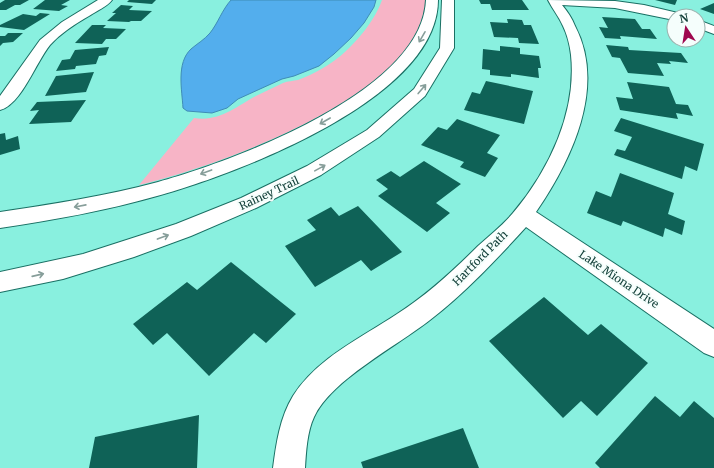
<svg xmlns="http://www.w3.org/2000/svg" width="714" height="468" font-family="Merriweather,serif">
<rect width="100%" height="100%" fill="#89f0df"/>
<path fill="#f7b4c6" d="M382,0H426C426,6 424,12 422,18C400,101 215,167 139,185L194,118C221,122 236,106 258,95C266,91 275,87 283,83C288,81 293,81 298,80C306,77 315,73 323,68C346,56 374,24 382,0Z"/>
<path fill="#53aeed" stroke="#3f8cb6" d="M231,0H376L374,7L364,23L351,38L334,54L319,66L294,76L282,79L238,99L227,108L212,113L187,111L183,108C182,90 176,63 191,49C198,43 204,40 210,33C218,23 222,10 231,0Z"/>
<path fill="#0f6257" d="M5,0H29L20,5H15L6,10H0V3Z
M45,0H70L61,5L68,6L59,11L33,9Z
M129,0H156L152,4L127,2Z
M479,0H522L529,10H492L490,4H481Z
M655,0H677L675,5Z
M714,3V14L700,9Z
M121,5L133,6L129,10L152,11L141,21H131L129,22L107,21L116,13H112Z
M40,13L50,14L24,30L0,27V25L23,14L36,16Z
M602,17L635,19L642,29H650L657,39L620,36L621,39L605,38L599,27L608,28Z
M507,19L522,20L524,25H531L539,44L519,43L518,38L494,37L490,22L508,23Z
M92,25H106L103,28L126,29L116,39H106L102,44L75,43Z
M8,33H23L13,42L3,43L0,46V36H5Z
M606,45L628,47L629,50L681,53L688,63L669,61L671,64L657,63L664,76L628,73L620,58L612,57Z
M500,46L520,48V54L539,56L541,68H538L539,78L511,74V77L490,75V70L482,69L483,49L500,51Z
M109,47L106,55L99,56L96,64L76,66L75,69L56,71L62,60L70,59L75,50Z
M94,72L86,92L45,96L56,76Z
M486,81L533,91L524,124L464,110L472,92L480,94Z
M627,82L669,87L676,104L688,105L693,116L676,113L678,119L620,110L616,97L633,99Z
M86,100L71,122L29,124L39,110L30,111L37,102Z
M621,118L704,144L697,171L685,166L682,179L614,155L617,149L625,151L632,137L614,131Z
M457,119L500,135L487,153L498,158L485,177L460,167L464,162L421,145L438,127L447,130Z
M5,133L6,140L18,136L20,149L0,155V134Z
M424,161L461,184L436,203L450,213L427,232L378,196L388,189L376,180L391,171L400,177Z
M620,173L674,193L668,214L685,221L682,235L665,228L663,237L623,221L621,226L587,213L596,191L611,197Z
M358,206L402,252L371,271L361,260L315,287L285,246L316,230L307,220L331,207L339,216Z
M231,262L296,314L266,343L254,333L209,376L167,333L153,345L133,324L187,282L197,290Z
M544,297L588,335L601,324L648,363L597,416L581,401L563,418L489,341Z
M655,396L680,417L694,401L714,418V468H600L595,463Z
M199,415L197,468H89L95,437Z
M463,428L479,468H363L361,462Z"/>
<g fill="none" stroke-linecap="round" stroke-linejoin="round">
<defs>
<path id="minor" d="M98,0H112C107,7 96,11 89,16C75,24 61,33 50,45C36,62 21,105 0,110V96L40,40L62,22Z
M426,0H438C438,99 236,174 157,196C105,211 53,220 0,228V212C53,204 106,196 158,182C233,161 422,92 426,0Z
M442,0H454V48L425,96L379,137L321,175L256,208L191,236L134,257L63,279L0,292V272L83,254L176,224L241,198L307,166L367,130L414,89L440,48Z
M548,0L615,1L644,5L678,13L680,16H674V20L615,8L562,5C567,11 572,18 575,26C607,87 571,161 536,212L714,329V357L704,353L526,227C496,260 465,293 430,320C397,346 331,380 314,417C307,432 306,452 305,468H273C276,444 280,417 293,396C317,358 361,338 397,314C427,295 453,271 478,246C490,235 503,225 513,213C549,170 577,112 571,55C570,46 567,34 563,26C559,17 552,8 548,0Z
M698,20L714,26V34L698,28Z"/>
</defs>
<use href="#minor" stroke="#1a7064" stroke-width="2"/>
<use href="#minor" fill="#fff" fill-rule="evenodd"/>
</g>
<defs><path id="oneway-shaft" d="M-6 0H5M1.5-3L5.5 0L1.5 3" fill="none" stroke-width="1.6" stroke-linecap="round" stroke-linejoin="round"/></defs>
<g stroke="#879e9a">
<use href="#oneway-shaft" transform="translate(422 37) rotate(120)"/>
<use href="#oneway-shaft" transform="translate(422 89) rotate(-50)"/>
<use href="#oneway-shaft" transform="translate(325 121) rotate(150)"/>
<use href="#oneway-shaft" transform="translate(320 168) rotate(-29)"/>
<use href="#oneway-shaft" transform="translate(206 172) rotate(160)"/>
<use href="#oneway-shaft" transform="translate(80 206) rotate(169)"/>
<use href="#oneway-shaft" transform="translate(163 237) rotate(-20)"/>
<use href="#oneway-shaft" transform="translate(38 275) rotate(-13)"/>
</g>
<g text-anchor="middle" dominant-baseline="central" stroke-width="4" stroke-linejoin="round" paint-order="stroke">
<g font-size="11" fill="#0f3d36" stroke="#f5fefc">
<text transform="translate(269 193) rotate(-25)">Rainey Trail</text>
<text transform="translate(480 258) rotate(-45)">Hartford Path</text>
<text transform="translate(619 279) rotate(34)">Lake Miona Drive</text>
</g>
</g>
<g transform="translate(686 28) rotate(348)"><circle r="19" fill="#f5fefc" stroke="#99b1ad"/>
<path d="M0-3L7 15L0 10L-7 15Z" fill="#9f084f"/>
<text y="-6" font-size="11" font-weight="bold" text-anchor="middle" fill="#0f3d36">N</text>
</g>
</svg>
